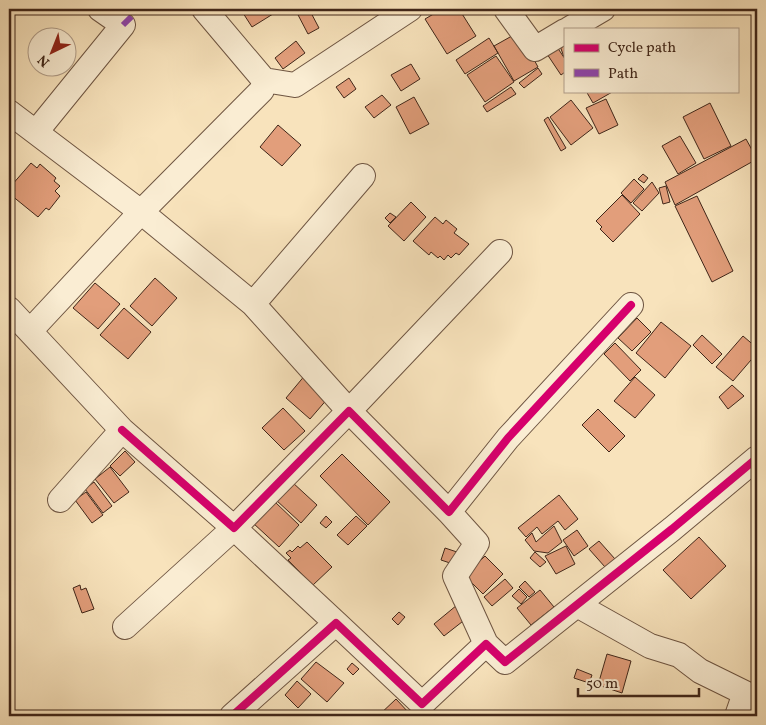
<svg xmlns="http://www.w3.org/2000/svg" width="766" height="725" font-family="Vollkorn,serif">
<rect width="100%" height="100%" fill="#f8e3bc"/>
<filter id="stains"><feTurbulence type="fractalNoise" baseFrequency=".004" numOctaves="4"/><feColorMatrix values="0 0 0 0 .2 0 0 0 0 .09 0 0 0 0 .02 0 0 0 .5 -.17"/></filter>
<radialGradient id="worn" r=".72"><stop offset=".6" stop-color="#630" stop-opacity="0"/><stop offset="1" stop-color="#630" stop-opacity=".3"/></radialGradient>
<path fill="#e29e7b" stroke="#402619" d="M249,9H281L252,27L243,13Z
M300,9H309L319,28L308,34L296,11Z
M442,9H459L476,36L447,54L425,19Z
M519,32L538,67L514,81L494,46Z
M489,38L498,53L465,74L456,60Z
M296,41L305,53L283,69L275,58Z
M565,44V57H564L560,46Z
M557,47L565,59V72L561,75L547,54Z
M496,56L514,82L485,102L467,75Z
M411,64L420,79L401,91L391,75Z
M538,68L542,74L524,88L519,83Z
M349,78L356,89L344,98L336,87Z
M511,87L516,94L487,112L483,106Z
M586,91H614L593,103Z
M382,95L391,105L374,118L365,107Z
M414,97L429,124L410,134L396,107Z
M606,99L618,125L599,134L586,108Z
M571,100L593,128L571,145L550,117Z
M710,103L731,146L704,159L683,117Z
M548,117L566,148L561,151L544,120Z
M278,125L301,145L282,166L260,147Z
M680,136L696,163L678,174L662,146Z
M746,139L757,159L675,205L665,182Z
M31,163L37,168L40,164L56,178L54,181L60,186L55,191L60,196L49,210L46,208L38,217L11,195L15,190L11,186Z
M643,174L648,178L644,183L638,179Z
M634,179L644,189L631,203L621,193Z
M652,182L659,193L642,211L633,203Z
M666,186L670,202L663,204L659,188Z
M622,195L640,214L613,242L600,229L602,227L596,221Z
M697,196L733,271L712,282L675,206Z
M411,202L426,217L404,241L388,226Z
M390,213L396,217L390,223L385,218Z
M435,217L443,224L446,220L457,229L454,233L469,244L459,255L456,253L451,258L448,255L444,260L440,256L438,258L431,252L429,255L413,241Z
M155,278L177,298L152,326L130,306Z
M95,283L120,304L98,329L73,308Z
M124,308L151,332L128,359L100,335Z
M637,318L651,332L632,351L618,338Z
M661,322L691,346L665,378L636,353Z
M702,335L722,354L712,364L693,345Z
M743,336L757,348V353L733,381L716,367Z
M615,343L641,370L630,381L604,354Z
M306,374L329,397L310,419L286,398Z
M635,377L655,395L635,418L614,401Z
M732,385L744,396L728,409L719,397Z
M283,408L305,431L284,450L262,428Z
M598,409L625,436L609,452L582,425Z
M125,451L135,462L120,476L110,466Z
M342,454L390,502L368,525L320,476Z
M110,467L129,492L114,503L95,479Z
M94,482L112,506L103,513L85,489Z
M292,482L317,505L301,523L276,500Z
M86,492L103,515L92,523L75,500Z
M559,495L578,519L565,530L558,521L542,534L537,527L526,537L518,528Z
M274,501L299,525L279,547L253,523Z
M326,516L332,522L326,528L320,523Z
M356,516L367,526L348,545L337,535Z
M554,526L562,542L548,553L534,551L525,540L532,533L536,542Z
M577,530L588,546L574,556L563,540Z
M699,537L726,566L691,599L663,570Z
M599,541L615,559L605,567L589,549Z
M307,542L332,567L313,585L288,560L291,558L286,553L290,550L292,552L298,546L300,548Z
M566,546L575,564L556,574L545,556Z
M445,548L457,552L453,564L441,560Z
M535,552L546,562L540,567L530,558Z
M485,556L503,574L483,594L465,576Z
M505,579L513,588L492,606L484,597Z
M525,581L535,592L529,597L519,587Z
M80,585L81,590L86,588L94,609L82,613L73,588Z
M519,589L527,597L521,604L512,596Z
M540,590L554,607L531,625L517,608Z
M457,605L467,618L444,636L434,624Z
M399,612L405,617L398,625L392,619Z
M607,654L631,661L622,693L598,685Z
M316,662L344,683L327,702L301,679Z
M352,663L359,669L353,675L347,669Z
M577,669L592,675L589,683L574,678Z
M297,681L311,694L298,708L285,695Z
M396,699L410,714L407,716H378Z"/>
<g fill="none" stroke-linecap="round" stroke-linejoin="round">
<defs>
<path id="minor" d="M204,9L264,80L295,85L410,9
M506,9L535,49L565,31
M569,29L603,9
M264,80L262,90L141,212L253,304L363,176
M9,112L141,212L30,331
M36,132L123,25L100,9
M253,304L349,411L500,252
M9,309L122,430L60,500
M122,430L234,528L349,411L449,512L508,438L631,305
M449,512L477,543L455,576L486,644
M577,605L650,646L679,655L700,671L757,699
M125,627L234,528L336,623
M232,716L336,623L422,704L486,644L505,662L672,529L757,458
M737,716L745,693"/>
</defs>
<use href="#minor" stroke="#6e5542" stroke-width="26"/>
<use href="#minor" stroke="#faedd3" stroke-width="24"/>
<path stroke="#8e44ad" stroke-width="6" stroke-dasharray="12 6" stroke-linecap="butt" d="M123,25L139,9"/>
<defs>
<path id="cycleway" d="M122,430L234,528L349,411L449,512L508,438L631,305
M232,716L336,623L422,704L486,644L505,662L672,529L757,458"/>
</defs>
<use href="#cycleway" stroke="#faedd3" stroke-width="11"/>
<use href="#cycleway" stroke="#d6006c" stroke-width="8"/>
</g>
<rect width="766" height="725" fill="none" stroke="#f8e3bc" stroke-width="30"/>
<rect x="10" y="10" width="746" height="705" fill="none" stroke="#402619" stroke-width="2.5"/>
<rect x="15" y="15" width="736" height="695" fill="none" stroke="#402619"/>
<rect x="564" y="28" width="175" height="65" fill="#faedd3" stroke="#b09d89"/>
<rect x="574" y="44" width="25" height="8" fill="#d6006c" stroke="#b09d89"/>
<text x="608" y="52" font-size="15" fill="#402619">Cycle path</text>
<rect x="574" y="69" width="25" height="8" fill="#8e44ad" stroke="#b09d89"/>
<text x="608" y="78" font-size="15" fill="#402619">Path</text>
<g transform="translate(52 52) rotate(223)"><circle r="24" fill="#faedd3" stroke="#b09d89"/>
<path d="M0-4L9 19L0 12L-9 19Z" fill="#8f2418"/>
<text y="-8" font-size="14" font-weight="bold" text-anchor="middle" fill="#402619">N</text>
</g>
<path d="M578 688v8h121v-8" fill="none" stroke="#402619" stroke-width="2.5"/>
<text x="586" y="688" font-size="15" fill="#402619" stroke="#faedd3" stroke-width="4" paint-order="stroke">50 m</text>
<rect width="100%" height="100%" filter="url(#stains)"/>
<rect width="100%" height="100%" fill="url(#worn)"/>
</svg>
